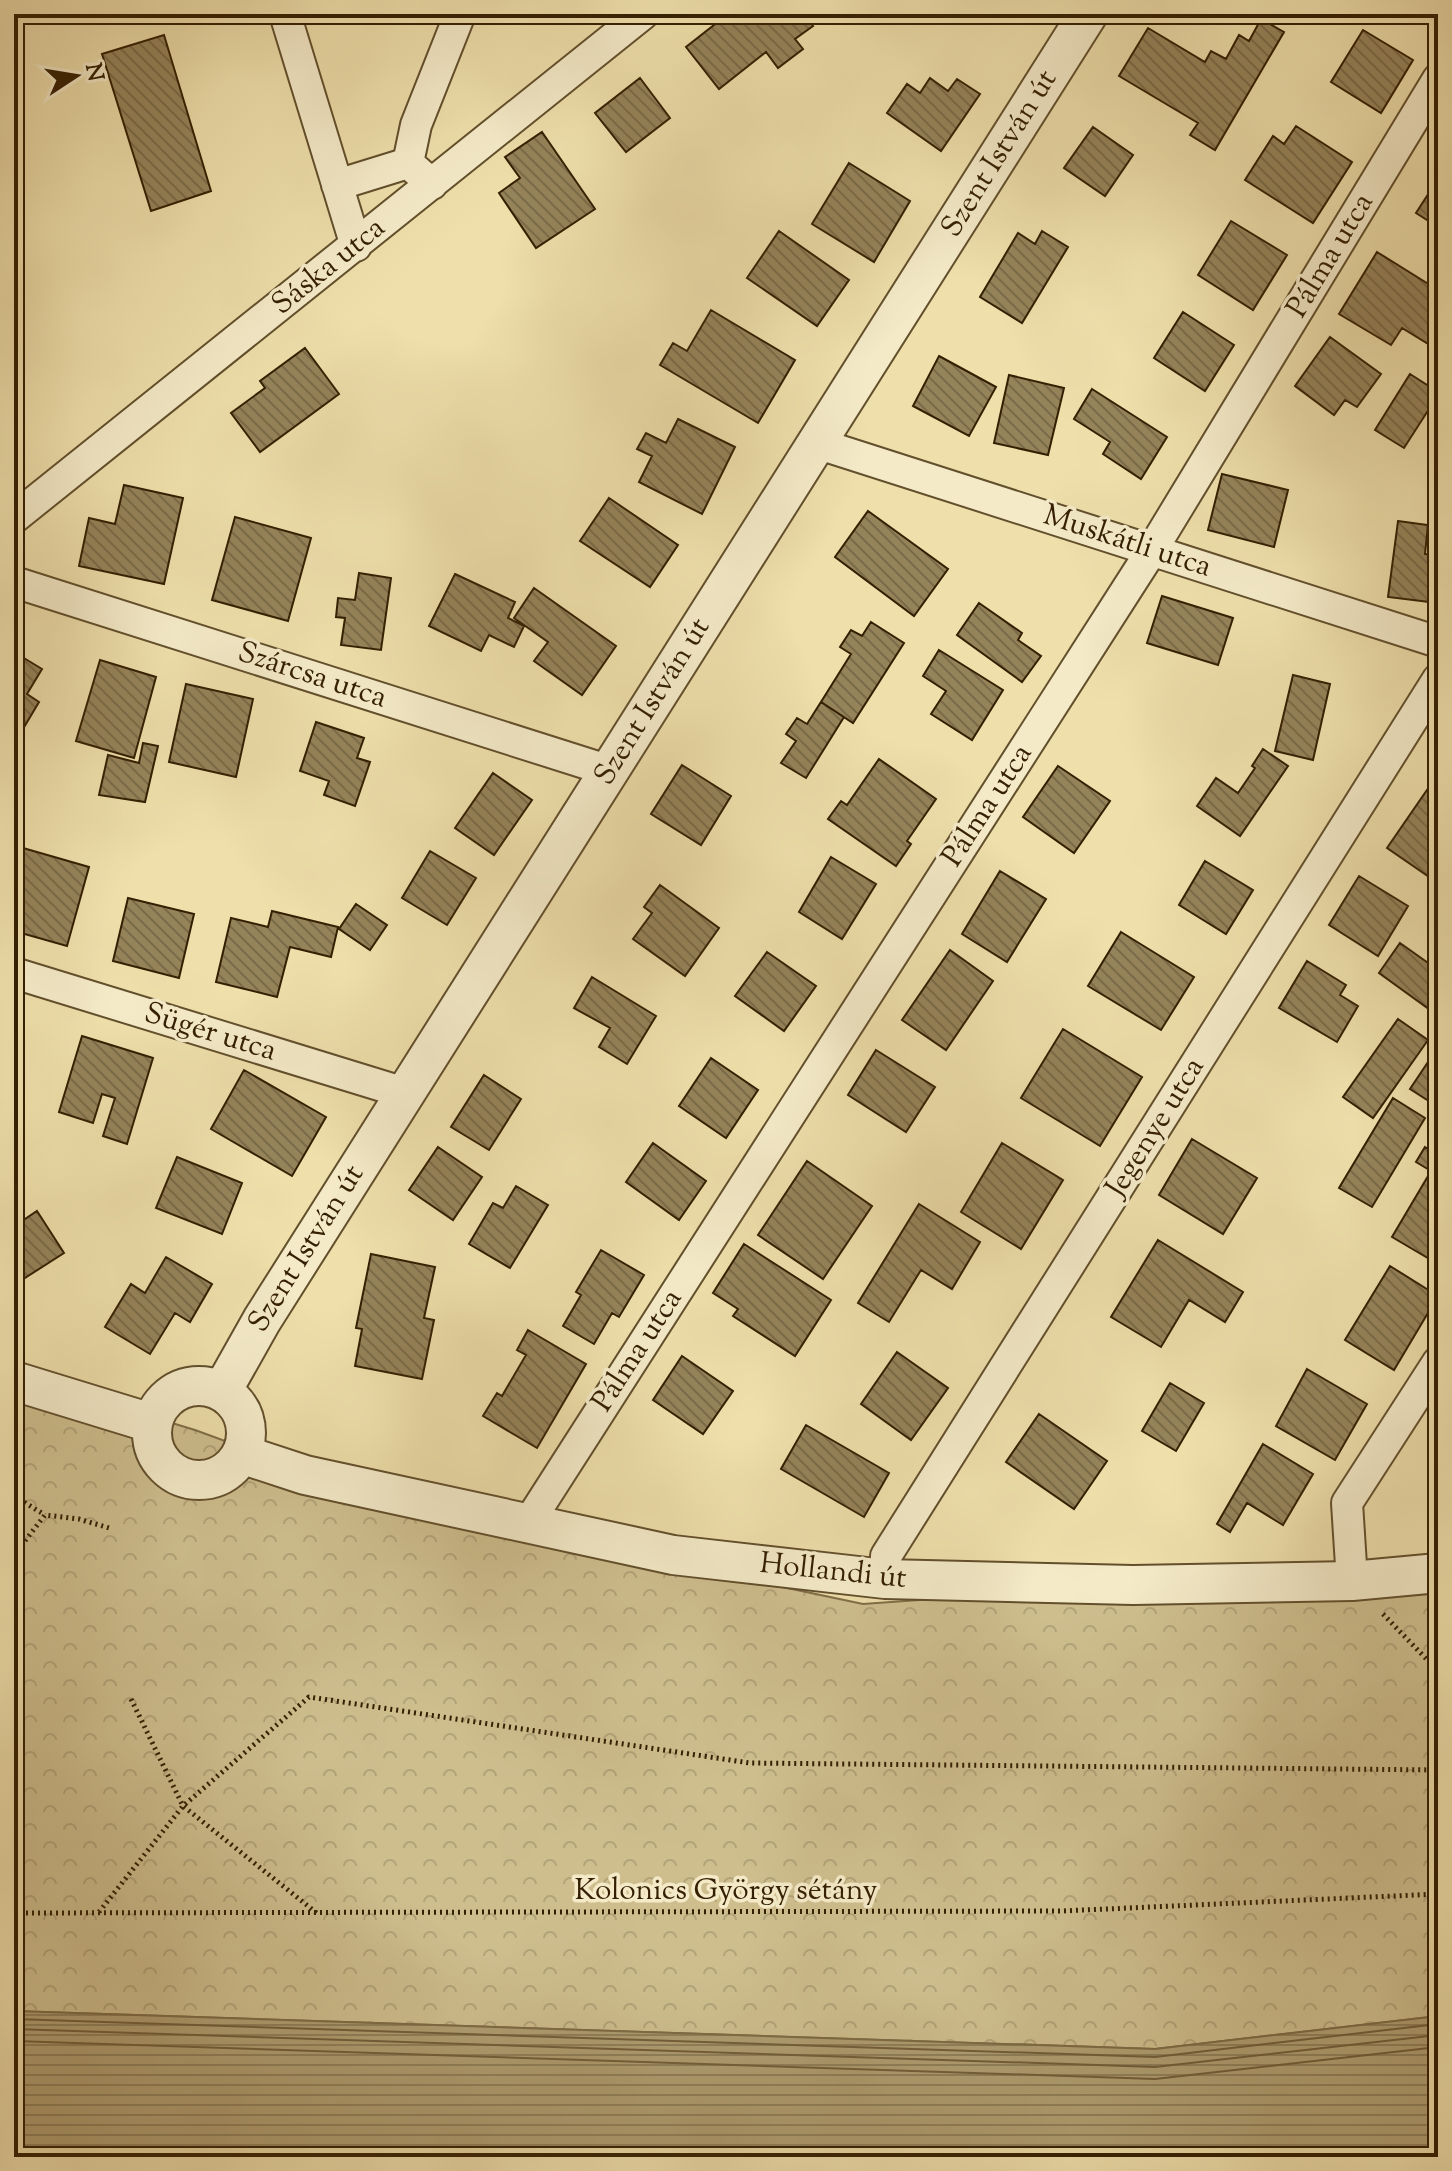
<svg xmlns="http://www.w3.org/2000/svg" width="1452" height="2171" font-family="'Sorts Mill Goudy',serif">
<defs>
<pattern id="forest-crowns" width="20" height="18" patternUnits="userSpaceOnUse" patternTransform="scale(2)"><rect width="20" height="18" fill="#cebe8e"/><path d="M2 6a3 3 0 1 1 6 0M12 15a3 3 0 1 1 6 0" fill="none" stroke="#b2a379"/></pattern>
<pattern id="water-rules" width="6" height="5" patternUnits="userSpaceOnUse" patternTransform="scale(2)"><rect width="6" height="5" fill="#af9e72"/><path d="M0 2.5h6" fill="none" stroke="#8f805b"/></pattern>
<pattern id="building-back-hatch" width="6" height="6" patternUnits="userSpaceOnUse" patternTransform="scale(2)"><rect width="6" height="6" fill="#95835a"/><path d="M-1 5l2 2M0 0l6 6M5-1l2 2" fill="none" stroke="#7a6b48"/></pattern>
</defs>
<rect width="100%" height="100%" fill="#eedfab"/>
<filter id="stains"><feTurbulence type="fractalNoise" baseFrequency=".0025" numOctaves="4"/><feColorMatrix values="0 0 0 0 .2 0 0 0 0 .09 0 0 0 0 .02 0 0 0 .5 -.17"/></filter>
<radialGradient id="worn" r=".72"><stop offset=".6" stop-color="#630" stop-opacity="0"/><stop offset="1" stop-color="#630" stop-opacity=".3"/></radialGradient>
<path fill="url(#forest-crowns)" stroke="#816e48" stroke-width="2" d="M14,1375L195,1430L405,1507L863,1604L1133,1585L1438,1573V2016L1155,2049L14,2011Z"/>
<path fill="url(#water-rules)" stroke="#7e6b45" stroke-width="2" d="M14,2011L1155,2049L1438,2016V2157H14Z"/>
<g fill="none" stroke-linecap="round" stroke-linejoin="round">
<path stroke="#725e3a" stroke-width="2" d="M14,2019L1155,2057L1438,2024
M14,2029L1155,2067L1438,2035
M14,2041L1155,2079L1438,2047"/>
</g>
<path fill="url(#building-back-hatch)" stroke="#341f02" stroke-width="2" d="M728,14H804L813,26L795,39L803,49L778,68L766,52L719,89L686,47Z
M1261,19L1284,32L1215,150L1190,135L1198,123L1119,76L1148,28L1205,62L1211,51L1226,59L1239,35L1249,41Z
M1363,30L1413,60L1381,113L1331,82Z
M164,35L211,191L151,211L102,54Z
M640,78L670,118L626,152L595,113Z
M930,78L948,91L957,79L980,94L941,151L887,113L907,84L920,93Z
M1296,126L1352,162L1313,223L1245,180L1273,136L1284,144Z
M1093,127L1133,155L1105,196L1064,168Z
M542,132L595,209L536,248L499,193L520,178L505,157Z
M849,163L910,201L874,262L812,224Z
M1438,179V227L1416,213Z
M1231,221L1287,255L1253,310L1198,275Z
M779,231L849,280L817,326L747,278Z
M1042,231L1068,247L1022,323L980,297L1018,233L1035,244Z
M1377,252L1438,290V331L1430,345L1402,328L1391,345L1339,314Z
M711,310L795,360L758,423L660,365L673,343L687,351Z
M1183,312L1234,345L1205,391L1154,358Z
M1330,337L1381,374L1357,407L1345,400L1334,415L1295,386Z
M305,348L339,394L260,452L231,413L265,388L260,381Z
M939,356L996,387L969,436L913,406Z
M1410,374L1438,392V395L1404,448L1375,430Z
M1009,375L1064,388L1048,455L994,443Z
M1092,389L1167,437L1141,479L1103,454L1110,442L1074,419Z
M678,419L735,447L702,514L639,482L652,456L637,449L646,433L666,443Z
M1222,474L1288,490L1274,547L1208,530Z
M124,485L183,498L164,584L79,566L89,518L115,524Z
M609,498L678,545L650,587L580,541Z
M868,511L948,569L914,616L835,557Z
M235,517L311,538L288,621L212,600Z
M1398,521L1428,525L1425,554L1438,556V603L1388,597Z
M359,573L391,578L381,650L341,645L345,618L336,617L338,598L355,600Z
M455,574L515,602L508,618L524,626L514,647L489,635L481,651L429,626Z
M534,588L616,646L582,695L534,661L548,642L514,618Z
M1162,596L1233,618L1218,665L1147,643Z
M979,603L1022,633L1018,640L1041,656L1022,682L957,635Z
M871,622L904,643L853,723L821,702L851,654L840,647L851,630L862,636Z
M939,650L1003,690L972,740L931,714L946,691L923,676Z
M14,652L42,669L27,694L39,702L14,744Z
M100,660L156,677L134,758L76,741Z
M1293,675L1330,684L1313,760L1275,751Z
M186,684L253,699L236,777L169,762Z
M821,702L844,717L806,778L781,763L796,741L786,734L797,718L807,724Z
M316,722L364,738L357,758L370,762L355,806L324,795L329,781L300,771Z
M143,743L158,746L145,802L99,795L108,755L139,763Z
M1263,749L1288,766L1240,836L1197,806L1216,778L1238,793L1255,768L1252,766Z
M879,759L936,799L907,841L911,844L896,866L828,819L841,801L847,805Z
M682,765L731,796L701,845L651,814Z
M1058,766L1110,801L1074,853L1023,817Z
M493,773L532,800L494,855L455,828Z
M1427,790L1438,798V883L1387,848Z
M23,848L89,867L67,946L14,931V881Z
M430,851L476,878L447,925L402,898Z
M831,857L876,884L842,939L799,912Z
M1205,861L1253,890L1226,934L1179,905Z
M1000,871L1046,899L1007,962L962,934Z
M1359,876L1408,906L1378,956L1329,925Z
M660,885L719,928L685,976L633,939L652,913L644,907Z
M128,898L194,914L179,978L113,961Z
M356,904L387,925L370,950L339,929Z
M272,911L338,927L331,957L290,947L277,997L216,982L231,918L268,927Z
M1121,932L1194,977L1161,1030L1088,986Z
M1400,943L1438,970V1005L1433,1012L1379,973Z
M950,950L993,981L946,1050L902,1020Z
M767,952L816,986L784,1031L735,996Z
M1307,961L1346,985L1340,995L1358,1006L1337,1042L1279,1008Z
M592,977L656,1016L627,1064L599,1047L610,1028L574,1008Z
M1398,1019L1428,1040L1373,1118L1343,1097Z
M1063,1029L1142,1077L1100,1146L1021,1098Z
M82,1036L153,1058L127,1144L103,1136L115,1098L102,1094L93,1123L59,1112Z
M1438,1047V1107L1410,1089Z
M876,1050L935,1087L906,1132L848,1095Z
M711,1058L758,1090L726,1138L679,1106Z
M244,1070L326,1117L292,1176L211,1129Z
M484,1075L521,1099L489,1150L451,1127Z
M1393,1098L1425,1118L1372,1207L1339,1188Z
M1192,1139L1257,1178L1223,1234L1159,1195Z
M653,1143L706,1181L679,1220L626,1182Z
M1002,1143L1063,1180L1021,1249L961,1212Z
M438,1147L482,1177L453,1220L409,1190Z
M1425,1147L1438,1155V1171L1435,1176L1438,1177V1264L1392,1237L1431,1171L1416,1162Z
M177,1157L242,1183L222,1234L156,1208Z
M807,1161L872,1206L823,1279L758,1235Z
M516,1186L548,1205L510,1268L469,1244L493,1203L503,1208Z
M919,1204L980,1242L952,1289L921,1270L889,1322L858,1303Z
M37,1211L64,1253L14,1285V1215L19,1223Z
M1158,1240L1243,1292L1225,1322L1189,1300L1161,1347L1111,1317Z
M744,1244L831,1300L795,1356L733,1316L738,1309L713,1293Z
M601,1250L644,1275L619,1317L612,1313L594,1344L563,1326L581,1295L576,1292Z
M371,1254L435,1267L424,1318L434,1320L422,1379L355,1366L362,1329L356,1328Z
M166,1257L212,1284L190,1322L175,1313L150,1354L105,1327L131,1284L145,1293Z
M1390,1266L1438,1296L1394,1370L1345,1340Z
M528,1330L586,1364L537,1448L483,1416L497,1393L502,1396L526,1355L517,1350Z
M897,1352L948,1388L911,1440L861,1404Z
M682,1356L733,1391L703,1434L653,1400Z
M1307,1369L1367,1404L1335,1460L1276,1426Z
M1170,1383L1204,1403L1176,1451L1142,1431Z
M1039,1414L1107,1461L1074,1509L1006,1462Z
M806,1425L889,1473L864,1517L781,1469Z
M1263,1444L1313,1474L1283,1525L1247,1503L1230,1532L1217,1524Z"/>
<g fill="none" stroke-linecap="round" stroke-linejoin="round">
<defs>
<path id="minor" d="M285,14L356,246
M432,184L408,163L416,125L460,14
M337,185L408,163
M816,443L1438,642
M14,518L643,14
M14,582L610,771
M14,973L405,1093
M527,1525L1152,550L1438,79
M885,1579L886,1556L1438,679
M1352,1581L1347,1503L1438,1362"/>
<path id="tertiary" d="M14,1381L151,1423
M152 1433a47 47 0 1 1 94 0a47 47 0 1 1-94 0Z
M222,1391L262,1320L1088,14
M241,1454L305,1475L673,1555L885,1579L1133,1585L1352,1581L1438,1573"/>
</defs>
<use href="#minor" stroke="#624f2c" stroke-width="34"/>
<use href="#tertiary" stroke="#624f2c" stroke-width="42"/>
<path stroke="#341f02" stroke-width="5" stroke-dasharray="2 4" stroke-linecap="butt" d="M14,1496L45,1515
M14,1555L45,1515L79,1519L109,1528
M1383,1614L1438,1671
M131,1699L183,1806L318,1914
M99,1912L183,1806L309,1697L750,1763L1438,1770
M14,1913L1062,1911L1438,1894"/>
<use href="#minor" stroke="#f4eac8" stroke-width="30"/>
<use href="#tertiary" stroke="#f4eac8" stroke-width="38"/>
</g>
<g text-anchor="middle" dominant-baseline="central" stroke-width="7" stroke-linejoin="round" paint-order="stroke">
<g font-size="30" fill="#341f02" stroke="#f4eac8">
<text transform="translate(1000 154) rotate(-58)">Szent István út</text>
<text transform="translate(1331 256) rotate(-59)">Pálma utca</text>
<text transform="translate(329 267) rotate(-39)">Sáska utca</text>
<text transform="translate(1127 542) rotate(18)">Muskátli utca</text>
<text transform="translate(312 676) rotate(18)">Szárcsa utca</text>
<text transform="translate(653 702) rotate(-58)">Szent István út</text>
<text transform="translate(988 806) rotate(-57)">Pálma utca</text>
<text transform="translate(210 1033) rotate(17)">Sügér utca</text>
<text transform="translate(1156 1128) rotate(-58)">Jegenye utca</text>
<text transform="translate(307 1249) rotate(-58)">Szent István út</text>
<text transform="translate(638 1351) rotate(-57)">Pálma utca</text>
<text transform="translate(833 1572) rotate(6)">Hollandi út</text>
<text x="726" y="1891">Kolonics György sétány</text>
</g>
</g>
<rect width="1452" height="2171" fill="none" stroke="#eedfab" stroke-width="48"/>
<rect x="16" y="16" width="1420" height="2139" fill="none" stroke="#341f02" stroke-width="4"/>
<rect x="24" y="24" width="1404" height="2123" fill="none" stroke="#341f02" stroke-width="2"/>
<g transform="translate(76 76) rotate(78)" stroke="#f4eac8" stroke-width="6" paint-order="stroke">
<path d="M0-6L14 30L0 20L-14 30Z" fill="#341f02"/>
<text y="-12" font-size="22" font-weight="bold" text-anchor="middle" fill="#341f02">N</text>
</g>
<rect width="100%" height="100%" filter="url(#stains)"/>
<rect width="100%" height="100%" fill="url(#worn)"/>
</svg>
